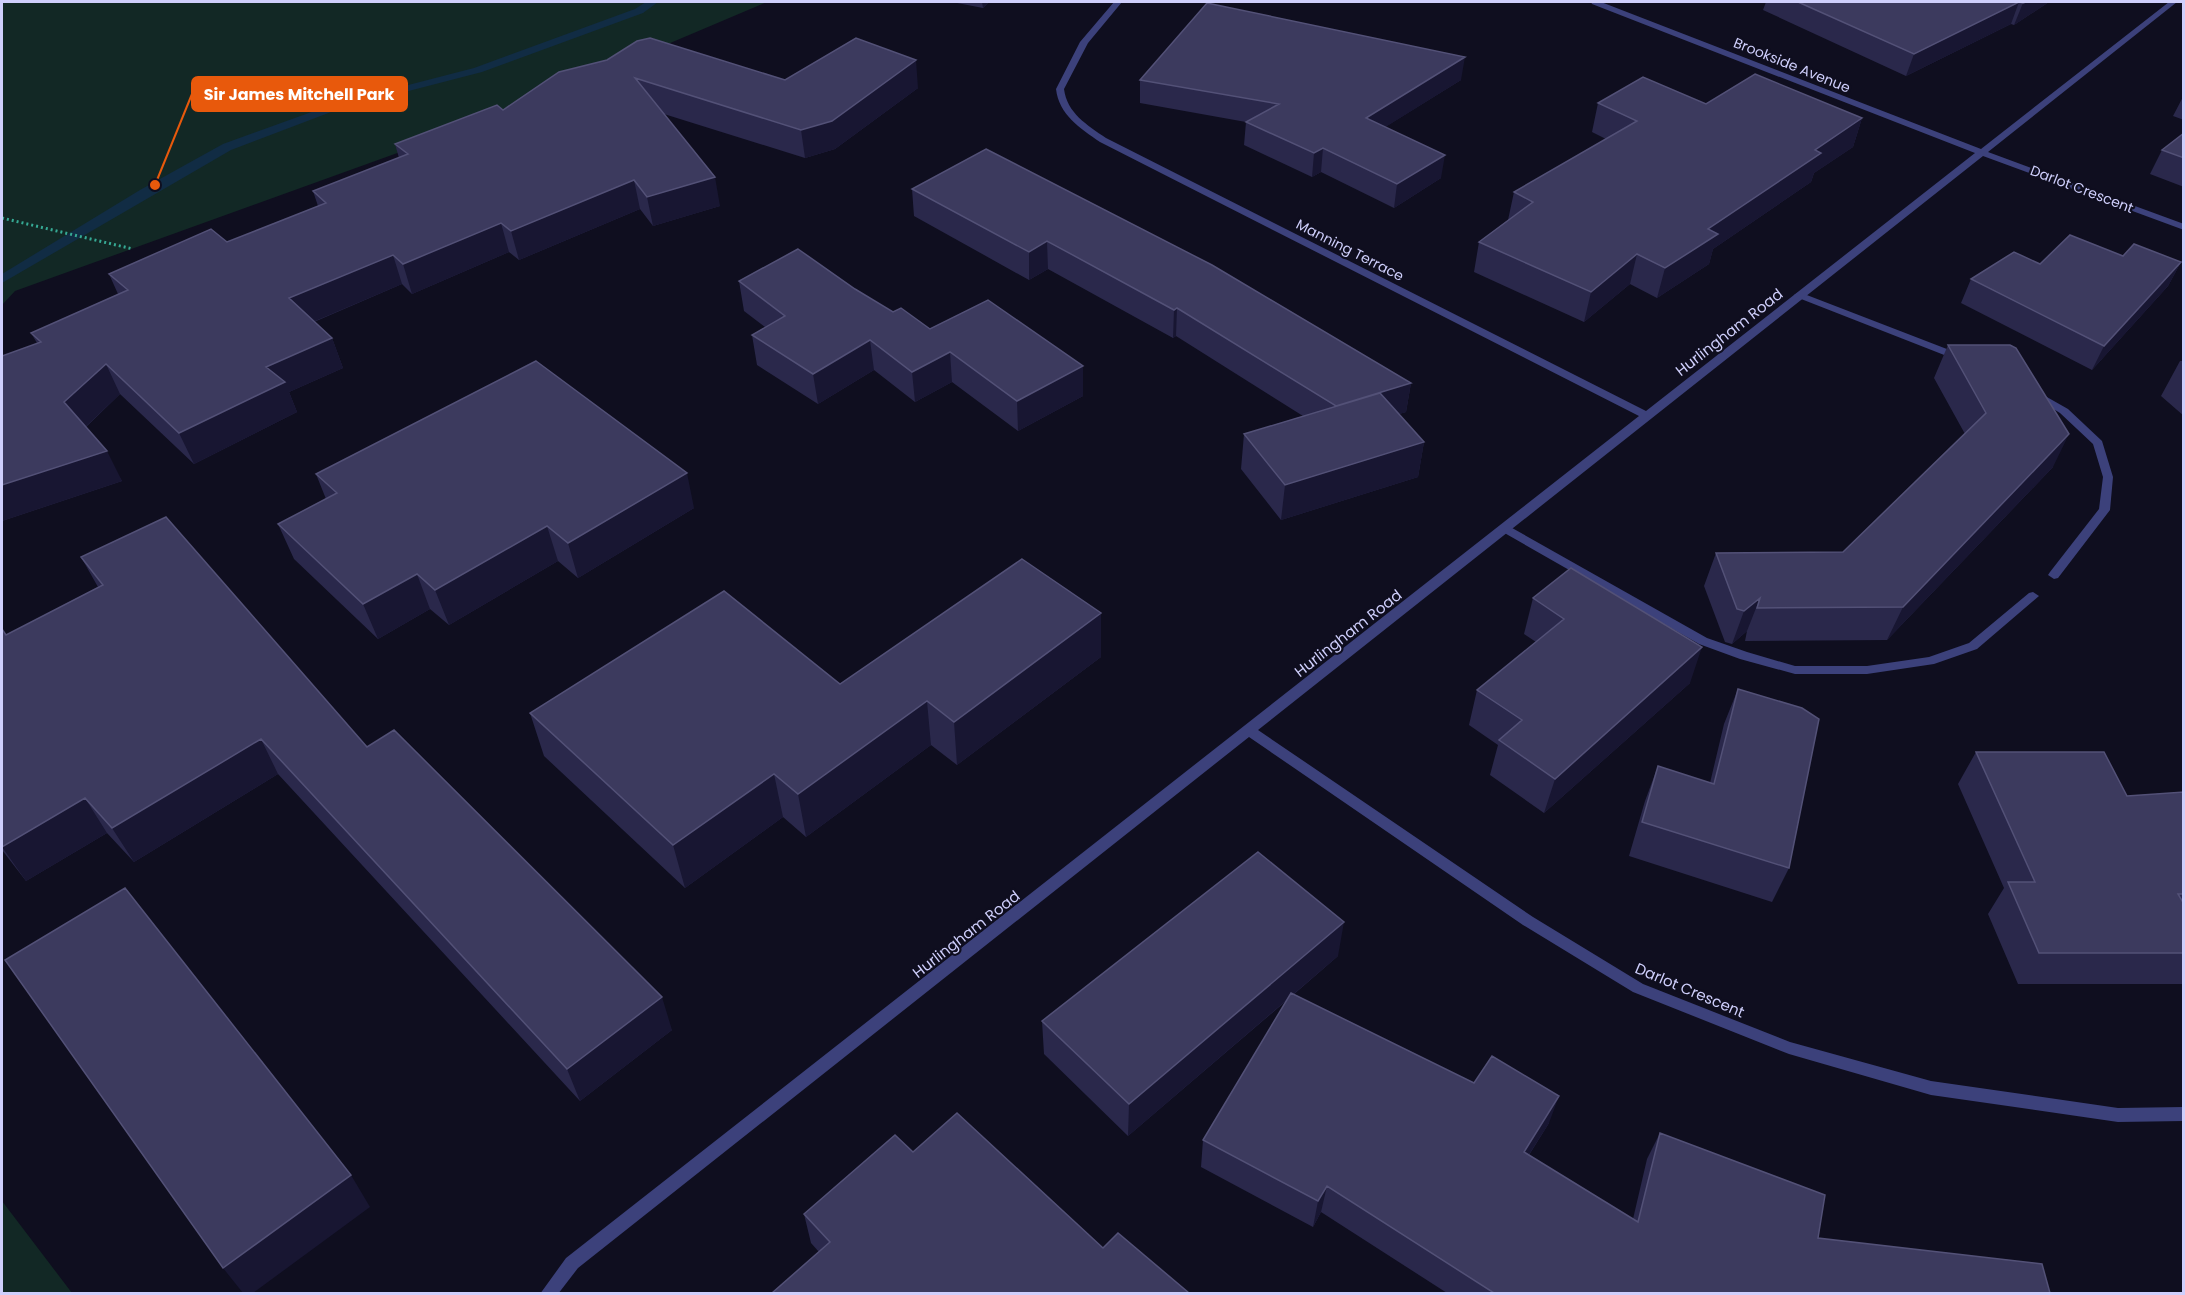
<svg xmlns="http://www.w3.org/2000/svg" width="2185" height="1295" font-family="Poppins,sans-serif">
<rect width="100%" height="100%" fill="#0f0e1f"/>
<path fill="#122825" d="M2,2H767L486,121L15,291L2,305Z
M2,1201L72,1293H2Z"/>
<g fill="none" stroke-linecap="round" stroke-linejoin="round">
<path fill="#112c44" fill-rule="evenodd" d="M646,2H658L643,13L482,72L339,109L231,150L2,283V274L140,190L223,144L331,105L474,68L635,9Z"/>
<path stroke="#36a994" stroke-width="3" stroke-dasharray="2 3" stroke-linecap="butt" d="M2,218L133,249"/>
<path fill="#3c417b" fill-rule="evenodd" d="M1799,292L1965,356L1966,358L1961,361L1957,360L1796,297L1794,295Z
M2038,392L2068,409L2102,441L2113,477L2110,510L2058,578L2054,579L2048,575L2050,572L2099,509L2103,477L2093,444L2060,413L2034,397L2033,395Z
M1505,524L1707,638L1747,652L1795,666H1867L1929,657L1969,643L2029,593L2033,592L2039,596L1977,649L1934,664L1867,674H1795L1740,659L1699,644L1501,531L1499,528Z"/>
<path fill="#3c417b" fill-rule="evenodd" d="M1114,2H1122L1088,43L1064,89C1067,113 1087,125 1106,138L1646,411L1975,153L1592,4L1591,2H1601L1981,149L2169,2H2177L1988,152L2184,224V230L1983,156L1258,730L1533,917L1643,984L1790,1042L1931,1081L2118,1108L2184,1107V1121L2118,1122L1931,1095L1789,1054L1633,992L1523,925L1249,737L578,1268L558,1294H540L566,1258L1639,416L1100,142C1080,128 1059,115 1056,89L1080,42Z"/>
</g>
<path fill="#2a284b" d="M952,2H989L983,8Z
M1766,2H2049L2014,25L2011,24L1906,76L1763,10Z
M559,72L785,80L918,88L835,149L805,158L664,114L720,206L653,226L640,209L519,260L509,252L412,294L402,284L314,322L332,338L343,368L289,392L297,412L194,464L120,394L86,427L122,481L2,521L37,343L31,333L118,294L109,274L227,242L318,206L313,191L399,158L395,144L503,110Z
M1140,80H1461L1385,127L1441,178L1394,208L1321,172L1312,177L1244,145L1246,122L1140,103Z
M2184,95V120L2173,116Z
M1598,103L1706,104L1862,118L1853,147L1814,173L1811,182L1713,249L1709,264L1657,298L1630,284L1584,322L1474,272L1479,242L1508,220L1514,192L1606,139L1592,132Z
M2184,133V187L2150,174L2162,150Z
M912,189L1411,383L1406,412L1399,414L1424,442L1418,477L1281,520L1241,469L1244,434L1303,416L1176,336L1173,338L1048,269L1029,280L914,216Z
M2123,256L2181,262L2168,286L2092,370L1961,303L1971,279L2040,264Z
M739,281L855,289L893,312L1083,396L1018,431L952,382L915,402L874,370L818,404L757,365L752,335L765,327L744,311Z
M1948,345L2053,467L1887,640L1745,641L1747,631L1732,644L1725,642L1704,586L1716,553L1843,552L1965,434L1934,378Z
M2180,361H2184V416L2161,396Z
M316,474L694,508L578,578L558,561L449,625L430,609L378,639L294,559L278,524L326,499Z
M81,557L367,747L672,1030L580,1101L278,774L134,862L107,833L26,881L2,850V629L6,635L98,587Z
M1533,598L1690,683L1544,813L1490,775L1498,745L1469,725L1477,690L1536,642L1524,634Z
M1101,657L957,765L931,745L806,837L783,817L685,888L544,756L530,713L840,684Z
M1738,689L1789,868L1772,902L1629,856L1645,801L1658,766L1710,783L1724,724Z
M1976,752L2127,796L2184,792V984H2018L1988,914L2004,888L1958,784Z
M1338,956L1293,995L1549,1123L1529,1155L1633,1219L1647,1159L1660,1133L1818,1238L2050,1293H1447L1321,1212L1313,1227L1201,1167L1203,1140L1286,1001L1128,1136L1044,1054L1042,1021Z
M913,1152L1103,1248L819,1252L811,1243L804,1214Z"/>
<path fill="#181632" d="M982,2H989L983,8Z
M2019,2L2011,24L1906,76L1914,54Z
M2026,2H2049L2014,25L2023,3Z
M1465,57L1461,80L1363,141L1366,118Z
M916,60L918,88L835,149L805,158L801,130Z
M1862,118L1853,147L1814,173L1811,182L1713,249L1709,264L1657,298L1665,268L1708,229L1815,150Z
M1323,148L1321,172L1312,177L1314,153Z
M1445,155L1441,178L1394,208L1397,184Z
M715,177L720,206L653,226L647,197Z
M634,180L640,209L519,260L511,231Z
M501,223L509,252L412,294L403,264Z
M1047,241L1048,269L1029,280V252Z
M1637,254L1630,284L1584,322L1591,292Z
M393,255L402,284L301,327L289,298Z
M2181,262L2168,286L2092,370L2104,346Z
M1177,308L1176,336L1173,338L1174,310Z
M332,338L343,368L289,392L297,412L194,464L179,433L266,367Z
M870,340L874,370L818,404L813,374Z
M950,352L952,382L915,402L912,372Z
M106,364L120,394L80,432L64,402Z
M1083,366V396L1018,431L1017,401Z
M1411,383L1406,412L1333,435L1336,406Z
M2069,434L2053,467L1887,640L1903,607Z
M1424,442L1418,477L1281,520L1285,485Z
M107,451L122,481L2,521V485Z
M687,473L694,508L578,578L568,543Z
M547,526L558,561L449,625L435,590Z
M417,574L430,609L378,639L363,604Z
M1760,598L1747,631L1732,644L1744,611Z
M1101,613V657L957,765L954,722Z
M1702,647L1690,683L1544,813L1555,779Z
M927,701L931,745L806,837L798,794Z
M261,739L278,774L134,862L112,828Z
M774,774L783,817L685,888L673,845Z
M85,798L107,833L26,881L2,847Z
M1344,922L1338,956L1128,1136L1129,1104Z
M662,997L672,1030L580,1101L567,1069Z
M1559,1096L1549,1123L1514,1178L1524,1152Z
M351,1175L370,1207L253,1293H243L223,1268Z
M1327,1186L1321,1212L1313,1227L1318,1201Z"/>
<path fill="#3c3a5e" stroke="#535177" stroke-width="1.5" d="M1798,2H2026L2023,3L2019,2L1914,54Z
M1207,3L1465,57L1366,118L1445,155L1397,184L1323,148L1314,153L1246,122L1279,104L1140,80Z
M650,38L785,80L856,38L916,60L832,121L801,130L635,78L715,177L647,197L634,180L511,231L501,223L403,264L393,255L289,298L332,338L266,367L285,382L179,433L106,364L64,402L107,451L2,485V356L41,342L31,333L128,290L109,274L211,229L227,242L326,203L313,191L408,154L395,144L497,105L503,110L559,72L607,60L637,41Z
M1755,74L1862,118L1815,150L1821,153L1708,229L1718,234L1665,268L1637,254L1591,292L1479,242L1533,202L1514,192L1637,121L1598,103L1643,77L1706,104Z
M2184,133V158L2162,150Z
M986,149L1212,265L1411,383L1336,406L1177,308L1174,310L1047,241L1029,252L912,189Z
M2070,235L2123,256L2134,244L2181,262L2104,346L1971,279L2014,252L2040,264Z
M798,249L855,289L893,312L901,308L930,329L988,300L1083,366L1017,401L950,352L912,372L870,340L813,374L752,335L785,316L739,281Z
M1948,345H2010L2016,348L2069,434L1903,607L1757,608L1760,598L1744,611L1737,609L1716,553L1843,552L1986,413Z
M536,361L687,473L568,543L547,526L435,590L417,574L363,604L278,524L337,493L316,474Z
M1380,393L1424,442L1285,485L1244,434Z
M166,517L367,747L394,730L662,997L567,1069L261,739L112,828L85,798L2,847V629L6,635L103,585L81,557Z
M1022,559L1101,613L954,722L927,701L798,794L774,774L673,845L530,713L724,591L840,684Z
M1571,568L1702,647L1555,779L1499,740L1522,720L1477,690L1564,619L1533,598Z
M1738,689L1802,708L1819,719L1789,868L1642,822L1658,766L1714,784Z
M1976,752H2104L2127,796L2184,792V894H2178L2184,904V953H2039L2008,882H2035Z
M1258,852L1344,922L1129,1104L1042,1021Z
M125,888L351,1175L223,1268L5,960Z
M1291,993L1474,1083L1492,1056L1559,1096L1524,1152L1638,1222L1660,1133L1825,1195L1818,1238L2042,1264L2050,1293H1494L1327,1186L1318,1201L1203,1140Z
M957,1113L1103,1248L1118,1233L1189,1293H772L830,1242L804,1214L895,1135L913,1152Z"/>
<g text-anchor="middle" dominant-baseline="central" stroke-width="4.5" stroke-linejoin="round" paint-order="stroke">
<g font-size="14" fill="#cfcffc" stroke="#0f0e1f">
<text transform="translate(1792 65) rotate(22)">Brookside Avenue</text>
<text transform="translate(2082 189) rotate(21)">Darlot Crescent</text>
<text transform="translate(1350 250) rotate(27)">Manning Terrace</text>
</g>
<g font-size="15" fill="#cfcffc" stroke="#0f0e1f">
<text transform="translate(1729 332) rotate(-38)">Hurlingham Road</text>
<text transform="translate(1348 633) rotate(-38)">Hurlingham Road</text>
<text transform="translate(966 934) rotate(-38)">Hurlingham Road</text>
<text transform="translate(1690 990) rotate(23)">Darlot Crescent</text>
</g>
</g>
<path fill="none" stroke="#e8590c" stroke-width="2" d="M155 185L192 94"/>
<circle fill="#e8590c" stroke="#0f0e1f" stroke-width="2" cx="155" cy="185" r="6"/>
<rect fill="#e8590c" stroke="#e8590c" stroke-width="2" x="192" y="77" width="215" height="34" rx="6"/>
<g font-size="16" text-anchor="middle" font-weight="bold" fill="#fff">
<text x="299" y="100">Sir James Mitchell Park</text>
</g>
<rect width="2185" height="1295" fill="none" stroke="#cfcffc" stroke-width="6"/>
</svg>
